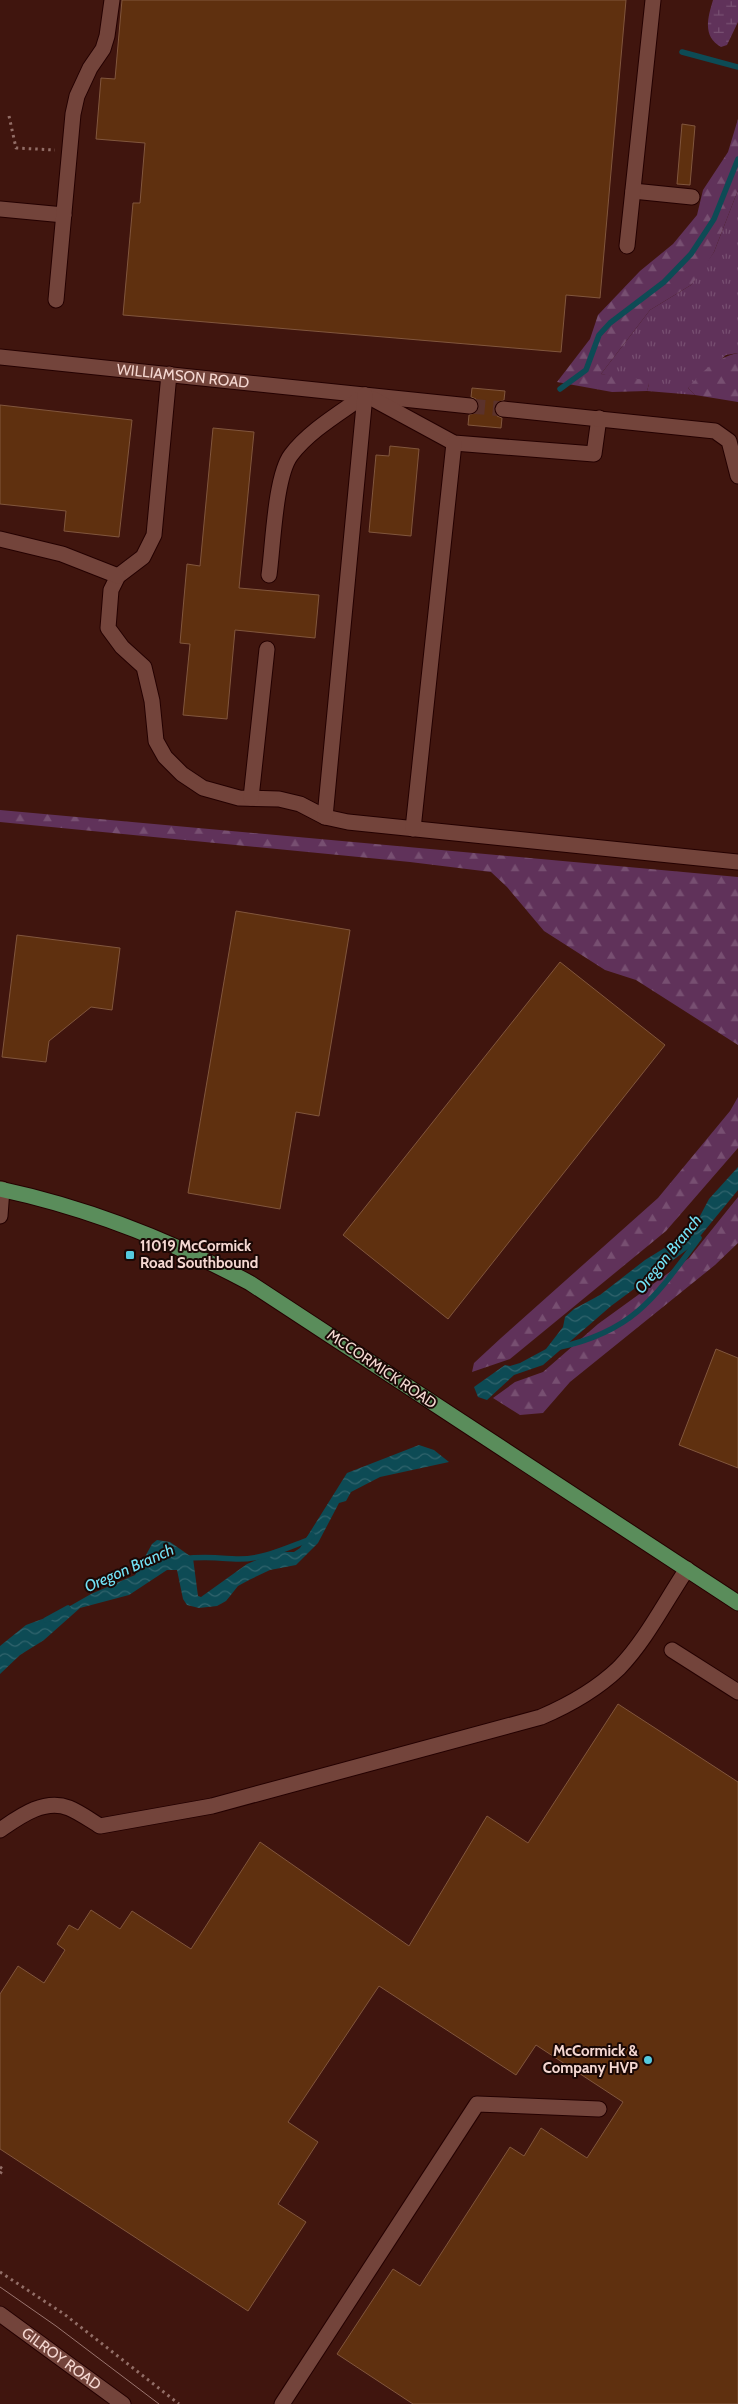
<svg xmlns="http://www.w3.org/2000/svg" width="738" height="2404" font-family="Cabin,sans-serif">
<defs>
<pattern id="grass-tufts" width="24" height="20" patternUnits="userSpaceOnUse" patternTransform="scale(1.25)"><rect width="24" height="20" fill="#60325a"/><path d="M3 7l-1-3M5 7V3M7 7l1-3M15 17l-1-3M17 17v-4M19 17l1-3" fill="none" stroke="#774f71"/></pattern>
<pattern id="forest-firs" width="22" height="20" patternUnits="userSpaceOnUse" patternTransform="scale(1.25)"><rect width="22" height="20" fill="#60325a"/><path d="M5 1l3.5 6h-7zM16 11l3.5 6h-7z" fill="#774f71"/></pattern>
<pattern id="wetland-marsh" width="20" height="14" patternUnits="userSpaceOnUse" patternTransform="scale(1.25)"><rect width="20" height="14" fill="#60325a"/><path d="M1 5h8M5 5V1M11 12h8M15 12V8" fill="none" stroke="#774f71"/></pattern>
<pattern id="water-waves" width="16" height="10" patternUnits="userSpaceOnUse" patternTransform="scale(1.25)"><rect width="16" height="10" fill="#0d4b55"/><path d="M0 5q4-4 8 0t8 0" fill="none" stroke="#31646d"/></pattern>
</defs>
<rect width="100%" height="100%" fill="#40150e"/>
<path fill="url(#grass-tufts)" d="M738,190V353L726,355L688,388L695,395L647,391L649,384L601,374L650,310L691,285L714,252Z"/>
<path fill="url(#forest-firs)" d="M738,119V190L714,252L703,270L691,285L650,310L601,374L645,380L649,384L647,391L612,392L557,382L590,339L598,315L640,271L673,244L697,215L703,190L728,152Z
M738,353V402L695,395L688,388C703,371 715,358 738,353Z
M0,810L738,877V1045L636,980L605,970L544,931L507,887L491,872L410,862L0,822Z
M738,1097V1148L666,1231L510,1359L472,1372L474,1363L501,1338L658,1198L730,1111Z
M738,1197V1243L715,1265L570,1382L543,1413L520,1415L493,1398L515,1382L543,1372L598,1324L689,1258Z"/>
<path fill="url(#wetland-marsh)" d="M713,0H738V22L727,45L721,47C702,36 708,17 713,0Z"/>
<path fill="url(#water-waves)" d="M738,1167V1190L692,1246L611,1306L543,1365L514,1375L487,1400L478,1397L474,1387L505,1365L510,1366L520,1363L546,1349L563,1327L565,1317L574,1309L600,1295L645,1260L692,1231L709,1199Z
M419,1445L434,1450L449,1462L380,1477L351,1492L346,1501L339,1503L318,1543L296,1565L270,1570L249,1580L238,1586L226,1601L217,1606L199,1608L187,1605L183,1599L177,1570H167L129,1595L80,1608L44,1640L20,1655L0,1674V1646L26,1625L56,1614L91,1594L135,1575L152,1544L157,1540L170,1542L193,1558L198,1596L201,1597L247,1564L276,1552H294L300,1548L347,1473Z"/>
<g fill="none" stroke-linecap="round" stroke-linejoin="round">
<path stroke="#0d4b55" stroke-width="5.5" d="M682,52L738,67
M560,389L586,370L599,335L610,323L664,282L691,254L714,219L738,159
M560,1347C634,1331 656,1296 699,1238
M184,1559C202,1556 218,1558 236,1559C261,1560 284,1549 308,1540L312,1535
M46,1620L68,1608"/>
</g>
<path fill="#5f300f" stroke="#81563d" d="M122,0H626L600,298L566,295L561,352L123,315L133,203H140L145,143L96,139L101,78L115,79Z
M682,124L695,126L690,185L677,184Z
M472,388L505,391L504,400L496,403L494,409L497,416L502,418L501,428L468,425L469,415L477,412L479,406L476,399L471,397Z
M0,405L132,420L119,537L64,531L66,511L0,504Z
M213,428L254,432L239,588L319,595L315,638L235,630L227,719L183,715L190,644L180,643L187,564L200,566Z
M390,446L419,449L411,536L369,532L376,455L389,456Z
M236,911L350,930L319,1116L296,1112L280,1209L188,1193Z
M17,935L120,948L112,1010L91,1007L49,1041L46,1062L2,1057Z
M560,962L665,1045L448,1319L343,1235Z
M716,1349L738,1358V1468L679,1445Z
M618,1704L738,1782V2404H413L337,2354L393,2269L420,2286L510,2147L524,2156L541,2128L587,2158L623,2102L536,2045L516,2075L379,1986L288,2122L318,2142L278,2204L306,2222L248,2311L0,2149V1994L18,1966L44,1983L65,1950L57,1944L69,1925L78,1930L91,1910L120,1929L132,1911L191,1949L260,1842L409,1946L487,1816L528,1843Z"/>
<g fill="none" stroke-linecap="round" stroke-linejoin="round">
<path stroke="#5b322b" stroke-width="15" stroke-dasharray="15 8" stroke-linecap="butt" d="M470,406L503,409"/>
<defs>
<g id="minor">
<path d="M633,191L692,197"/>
<path d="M0,209L64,215"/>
<path d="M627,246L653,0"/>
<path d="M56,300L73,114L77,96L90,68L103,49L107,36L112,0"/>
<path id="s1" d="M0,357L470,406"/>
<path d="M169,374L154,535L143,557L118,576L111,590L108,628L122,647L144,667L152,701L156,741L165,757L182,774L203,788L239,798L279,799L300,804L325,817L348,822L738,862"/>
<path d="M373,399L454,443L594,454L599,418"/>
<path d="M503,409L715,431L729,441L738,476"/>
<path d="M0,539L62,554L118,576"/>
<path d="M269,575C273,547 275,476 291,455C309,431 340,413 365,395"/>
<path d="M251,798L267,649"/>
<path d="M325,817L365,395"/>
<path d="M413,829L454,443"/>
<path d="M0,1216L2,1189"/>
<path d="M672,1650L738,1692"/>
<path d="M0,1830C19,1817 44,1798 69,1808C79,1812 90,1820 100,1826L212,1806L541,1717C569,1705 596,1690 619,1668C646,1640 665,1602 687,1569"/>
<path id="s2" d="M0,2314L123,2404"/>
<path d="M282,2404L477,2104L599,2109"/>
</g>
<path id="major" d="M0,1189C89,1208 170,1240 250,1283L738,1603"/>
</defs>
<use href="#minor" stroke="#240000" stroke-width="17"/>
<use href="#major" stroke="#240000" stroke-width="17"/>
<path stroke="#926e67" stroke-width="3" stroke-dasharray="2.5 4" stroke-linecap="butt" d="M9,116L16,148L55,150
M0,2167L3,2169L0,2174
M0,2272L64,2314L179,2404"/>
<use href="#minor" stroke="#73443b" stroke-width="15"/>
<use href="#major" stroke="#5a8d5b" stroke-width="15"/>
<path stroke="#9a756f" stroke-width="1" d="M0,2287L56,2326L159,2404"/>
</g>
<g fill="#55cadf" stroke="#1a0805" stroke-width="2">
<rect x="125" y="1250" width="10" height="10" rx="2.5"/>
<circle cx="648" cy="2060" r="5"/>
</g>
<g text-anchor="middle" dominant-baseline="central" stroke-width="4" stroke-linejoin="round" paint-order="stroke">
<g font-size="15" fill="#f5d8d2" stroke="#1a0805">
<text stroke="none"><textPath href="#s1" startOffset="184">WILLIAMSON ROAD</textPath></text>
<text transform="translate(382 1369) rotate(34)">MCCORMICK ROAD</text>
<text stroke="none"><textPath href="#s2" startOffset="76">GILROY ROAD</textPath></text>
</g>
<g font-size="15" font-weight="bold" fill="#f5d8d2" stroke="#1a0805" text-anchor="start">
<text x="140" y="1246">11019 McCormick<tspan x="140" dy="17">Road Southbound</tspan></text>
<text x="638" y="2051" text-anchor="end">McCormick &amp;<tspan x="638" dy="17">Company HVP</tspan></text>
</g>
<g font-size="16" font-style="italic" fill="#73e2f6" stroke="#1a0805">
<text transform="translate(668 1254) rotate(-51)">Oregon Branch</text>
<text transform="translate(129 1568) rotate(-24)">Oregon Branch</text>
</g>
</g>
</svg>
